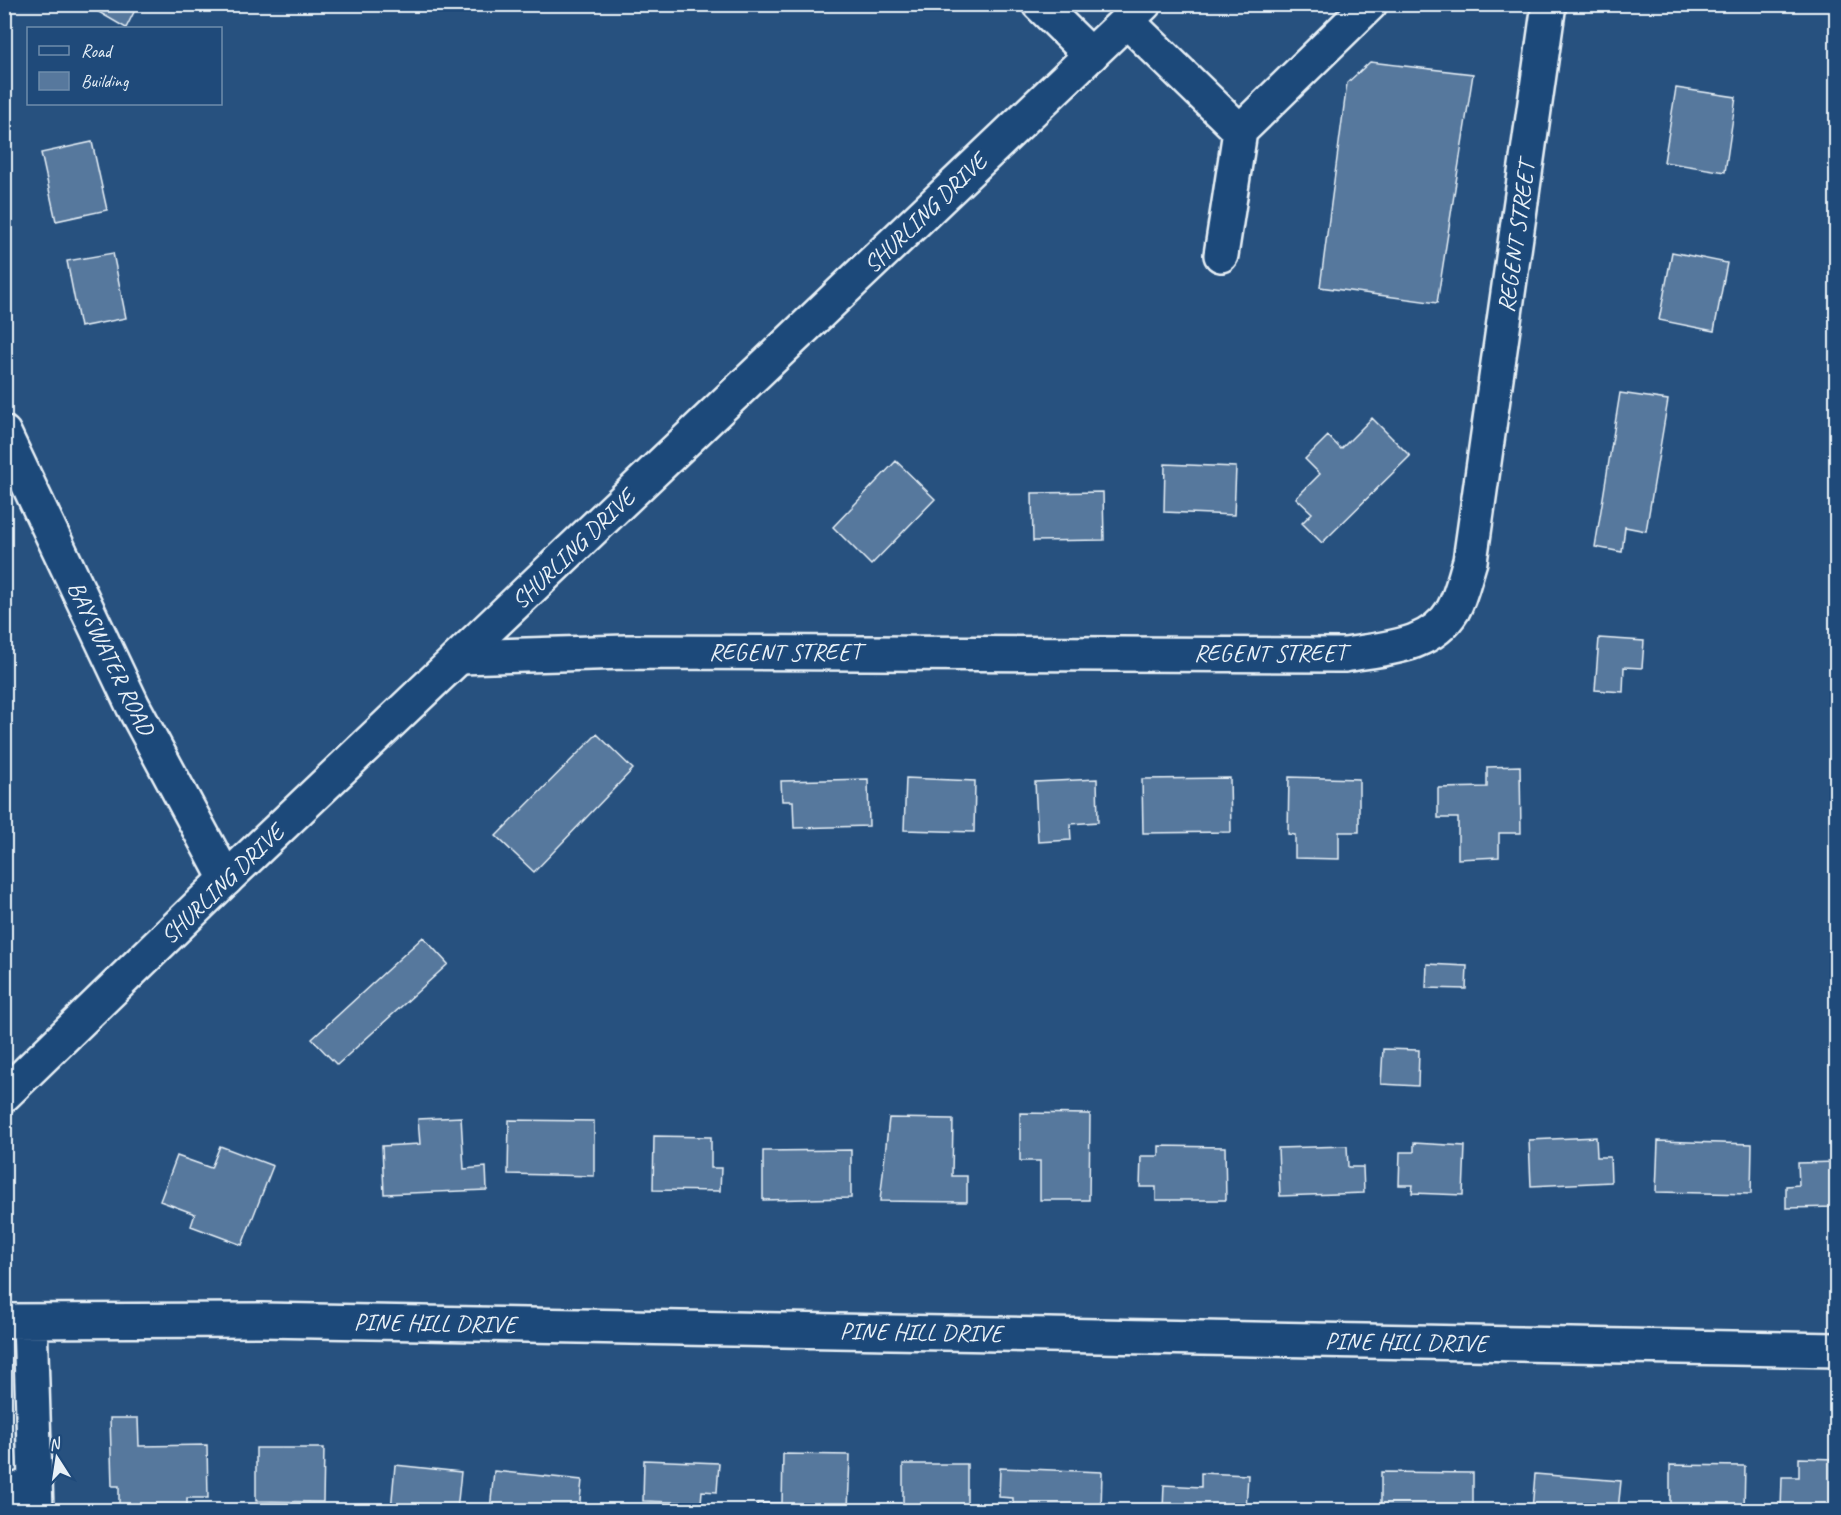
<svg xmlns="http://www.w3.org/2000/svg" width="1841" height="1515" font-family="Caveat,sans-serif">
<rect width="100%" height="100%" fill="#27517f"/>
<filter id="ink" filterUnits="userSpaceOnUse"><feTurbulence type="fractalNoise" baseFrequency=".0167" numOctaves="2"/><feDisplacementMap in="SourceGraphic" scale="12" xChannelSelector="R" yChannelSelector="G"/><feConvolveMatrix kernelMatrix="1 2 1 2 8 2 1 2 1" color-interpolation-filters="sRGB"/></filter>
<g filter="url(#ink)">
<path fill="#57789d" stroke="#e8f1f8" stroke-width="1.5" d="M85,4H138L126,28Z
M1370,62L1473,74L1437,303L1320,287L1347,83Z
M1676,88L1736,97L1725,172L1664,162Z
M92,142L107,210L56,221L41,153Z
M1672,252L1727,263L1714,331L1659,320Z
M113,253L126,318L80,327L67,261Z
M1620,393L1668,400L1646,531L1625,527L1622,552L1595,547Z
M1372,418L1410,456L1322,543L1302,523L1312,513L1296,498L1320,474L1305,459L1328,436L1341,449Z
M896,461L935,499L871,565L833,527Z
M1165,464L1236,467L1234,515L1164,512Z
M1103,492L1104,540L1033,541L1032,493Z
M1599,638L1644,641L1642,668L1624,667L1623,692L1595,690Z
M597,734L633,769L534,872L496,836Z
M1520,766L1521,833H1499V857L1458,859V818H1438V788L1487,787V767Z
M1289,777L1359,779V832H1339V859L1295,858V835L1288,834Z
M906,778L975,781L974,832L904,830Z
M1230,778L1231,832L1143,833L1142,779Z
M868,779L869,826L794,828L793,801H782L781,781Z
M1097,779L1098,822L1070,824L1071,840L1038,842L1035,782Z
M423,937L448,964L337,1065L312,1039Z
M1427,964L1467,966L1466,989L1426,988Z
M1383,1049L1419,1050L1418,1086L1381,1084Z
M1020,1113L1090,1114L1089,1200H1040V1161H1020Z
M461,1117L464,1169L486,1167L487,1190L384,1194L382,1146L420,1144L418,1119Z
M889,1118L953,1119L952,1176H967V1202L880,1201Z
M509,1120L594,1121V1176L508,1174Z
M654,1136L711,1137V1168H721L720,1191L653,1190Z
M1596,1137L1597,1157H1610L1611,1182L1531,1186L1529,1140Z
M1658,1141L1752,1144L1751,1194L1656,1192Z
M1414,1143L1465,1146L1463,1195L1412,1193L1413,1185H1399L1400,1152H1414Z
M220,1146L273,1166L242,1245L191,1226L195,1214L160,1201L177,1156L211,1168Z
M1159,1146L1225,1147L1226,1200H1156V1187H1140L1141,1156H1159Z
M1347,1146L1348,1167H1363L1364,1193L1280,1196L1278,1148Z
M851,1150V1198L763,1200V1151Z
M1836,1162V1207L1786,1208V1186L1799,1185L1798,1163Z
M110,1418H138L139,1446L207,1445L208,1498H187V1510H119V1486H112Z
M256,1448H324L323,1502L256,1501Z
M783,1454L850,1455L848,1510H757V1503H782Z
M1799,1458L1836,1459V1510H1781L1782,1477H1799Z
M644,1460L719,1463L717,1492L702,1491L701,1503L643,1501Z
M903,1464H967V1510H903Z
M395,1465L461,1472L457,1510H391Z
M1670,1465L1745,1466L1744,1510H1670Z
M1000,1468L1102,1472L1101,1510H1033L1034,1508L1013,1507V1498L999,1497Z
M494,1471L582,1480L579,1510H490Z
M1381,1472L1473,1473V1510H1381Z
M1201,1473L1248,1475L1246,1510H1163L1164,1485L1201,1487Z
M1535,1474L1621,1481L1618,1510H1532Z"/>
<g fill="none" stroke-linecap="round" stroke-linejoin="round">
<defs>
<path id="minor" d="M1039,4L1091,55
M1127,21L1240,131L1370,4
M1221,255L1240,131
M4,433L133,706L226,879
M460,657L626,652L1345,655C1385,648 1430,648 1453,610C1461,596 1465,576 1470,561L1549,4
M4,1321L262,1320L1836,1350
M30,1321L36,1510
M4,1495L35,1483"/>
<path id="major" d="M4,1095L226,879L1144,4"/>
</defs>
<use href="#minor" stroke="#e8f1f8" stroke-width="38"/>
<use href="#major" stroke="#e8f1f8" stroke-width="38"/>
<use href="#minor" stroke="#1f4a7a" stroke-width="33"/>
<use href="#major" stroke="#1f4a7a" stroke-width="33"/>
</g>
</g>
<g text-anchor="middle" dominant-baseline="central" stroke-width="5" stroke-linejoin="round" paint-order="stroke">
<g font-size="24" fill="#e8f1f8" stroke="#1f4a7a">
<text transform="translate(925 213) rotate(-44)">SHURLING DRIVE</text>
<text transform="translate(1516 237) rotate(-82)">REGENT STREET</text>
<text transform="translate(573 549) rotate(-44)">SHURLING DRIVE</text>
<text x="785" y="652">REGENT STREET</text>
<text x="1270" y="653">REGENT STREET</text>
<text transform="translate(111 658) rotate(64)">BAYSWATER ROAD</text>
<text transform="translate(222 884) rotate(-44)">SHURLING DRIVE</text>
<text transform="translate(435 1323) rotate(1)">PINE HILL DRIVE</text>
<text transform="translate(921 1332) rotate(1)">PINE HILL DRIVE</text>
<text transform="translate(1406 1342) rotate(1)">PINE HILL DRIVE</text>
</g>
</g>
<rect width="1841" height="1515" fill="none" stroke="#1f4a7a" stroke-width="24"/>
<rect x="12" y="12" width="1817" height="1491" fill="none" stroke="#e8f1f8" stroke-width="2" filter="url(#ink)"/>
<rect x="27" y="27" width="195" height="78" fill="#1f4a7a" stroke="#6f8dac" stroke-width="1.5"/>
<rect x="39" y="46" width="30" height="9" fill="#1f4a7a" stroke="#6f8dac" stroke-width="1.5"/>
<text x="81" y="57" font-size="18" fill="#e8f1f8">Road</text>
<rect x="39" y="72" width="30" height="18" fill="#57789d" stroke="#6f8dac" stroke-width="1.5"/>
<text x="81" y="87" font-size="18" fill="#e8f1f8">Building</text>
<g transform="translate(57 1458) rotate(348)" stroke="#1f4a7a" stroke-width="4.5" paint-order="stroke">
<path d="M0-4.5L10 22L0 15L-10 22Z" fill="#e8f1f8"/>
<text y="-9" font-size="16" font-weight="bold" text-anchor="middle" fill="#e8f1f8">N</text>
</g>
</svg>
